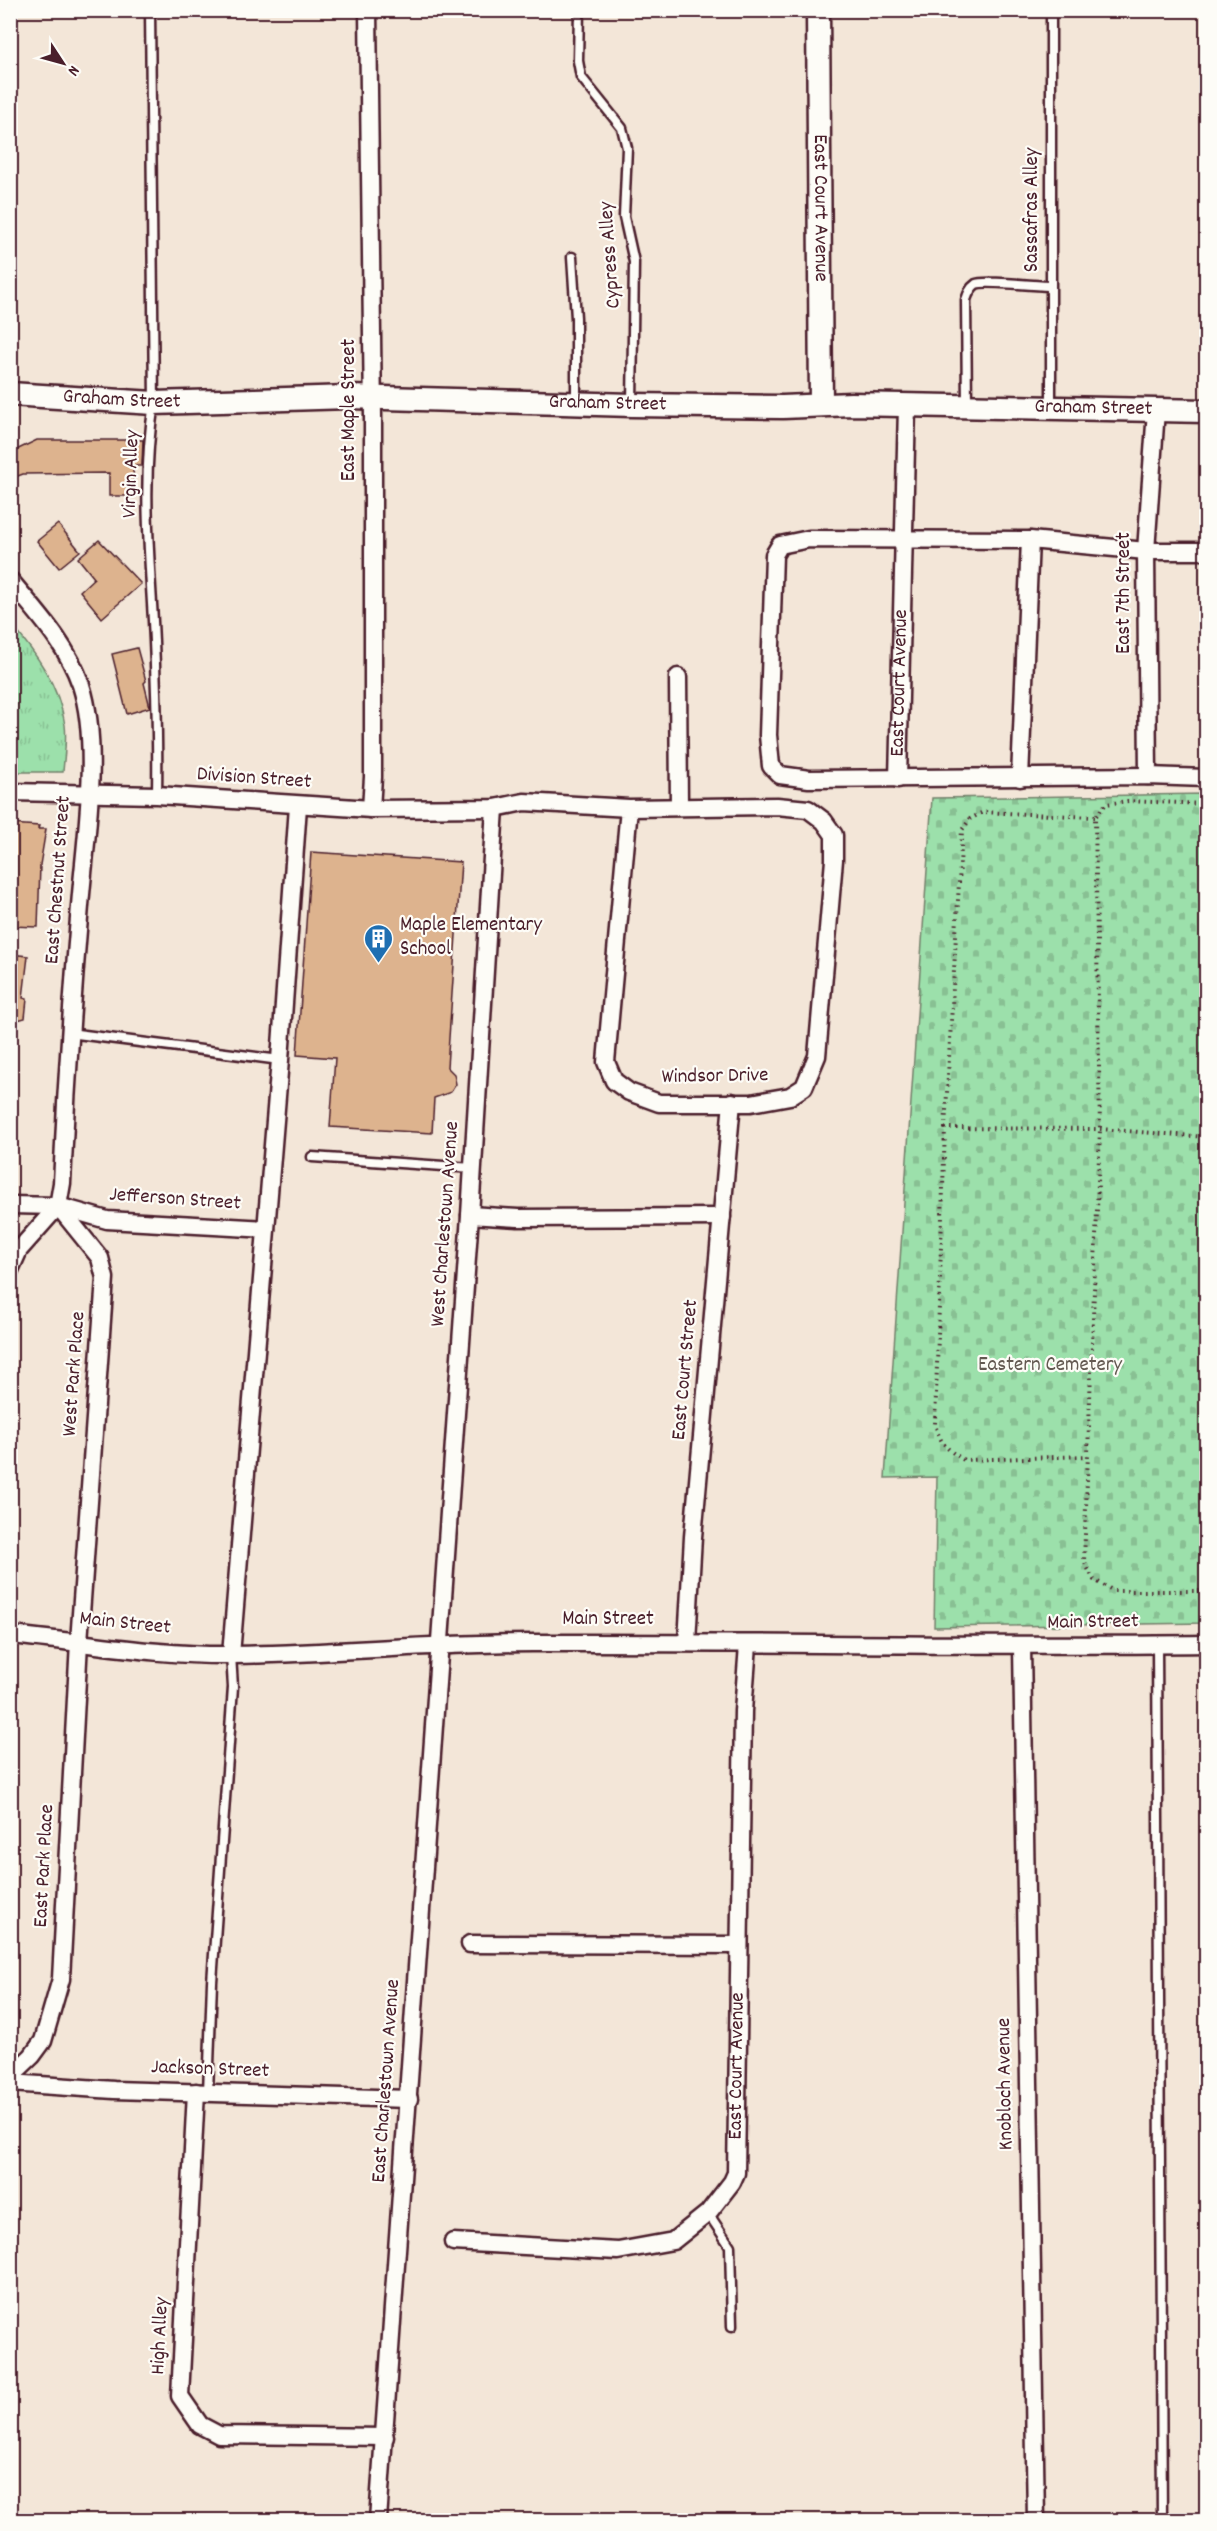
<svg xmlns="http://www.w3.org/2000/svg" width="1217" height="2531" font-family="Dekko,sans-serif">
<defs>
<pattern id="cemetery-stones" width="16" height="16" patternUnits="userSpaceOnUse" patternTransform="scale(1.5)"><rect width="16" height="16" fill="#9ce0ab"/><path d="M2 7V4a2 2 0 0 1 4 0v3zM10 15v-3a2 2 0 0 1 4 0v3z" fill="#88c093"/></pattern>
<pattern id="park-tufts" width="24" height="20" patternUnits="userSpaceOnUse" patternTransform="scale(1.5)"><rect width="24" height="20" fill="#9ce0ab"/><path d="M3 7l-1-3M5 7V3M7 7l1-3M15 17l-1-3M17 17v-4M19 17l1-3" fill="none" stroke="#88c093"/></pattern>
</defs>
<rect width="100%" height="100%" fill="#f3e6d8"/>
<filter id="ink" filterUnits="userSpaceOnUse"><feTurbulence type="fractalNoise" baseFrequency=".0167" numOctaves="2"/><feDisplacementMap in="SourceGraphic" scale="12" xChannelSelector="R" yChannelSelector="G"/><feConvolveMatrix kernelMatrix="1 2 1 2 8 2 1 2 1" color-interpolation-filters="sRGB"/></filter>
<g filter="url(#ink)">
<path fill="url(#cemetery-stones)" stroke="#73806b" stroke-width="1.5" d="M1206,794V1623L934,1627L937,1477L885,1478L932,798Z"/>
<path fill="url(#park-tufts)" stroke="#73806b" stroke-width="1.5" d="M10,623C36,653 59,685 65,725C67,740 64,757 63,772H11Z"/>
<path fill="#ddb38e" stroke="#4a1f2b" stroke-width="1.5" d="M37,440H143L142,466H133L134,496H109V473L23,474L10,479V453Z
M58,524L80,551L59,568L37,541Z
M99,540L141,584L102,618L80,591L94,578L78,558Z
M137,648L146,681L144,683L150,707L127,714L112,654Z
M10,824L39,826L38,829H46L40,865L38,927L10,926Z
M311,852L461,862L447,1067L454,1074L456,1084L451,1092L434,1098L432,1133L330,1127L335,1058L297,1055Z
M10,954L28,956L23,998L27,999L25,1018L10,1022Z"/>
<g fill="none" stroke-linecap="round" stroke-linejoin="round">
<defs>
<path id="lane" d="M150,10L154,403C142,478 149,547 153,621C156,679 158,737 157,795
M579,10L578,61L581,77L622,128L627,148L624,217L634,262L632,404
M1051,10V406
M572,257L576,318V403
M967,405L966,300C968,294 970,288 976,284C983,280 1038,286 1051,286
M69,1033L280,1060
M312,1157L473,1168
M1157,1644L1162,2520
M208,2093L212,1982L233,1687L231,1655
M708,2213L730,2246L732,2326"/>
<g id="street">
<path d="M368,10L373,416V777L371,809"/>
<path d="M1206,551H1146L1030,540L809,539L780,545L774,555L768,735L771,766L780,775L809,779L1148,776L1206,778"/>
<path d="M10,580C37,613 67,644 81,685C101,747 85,841 80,906C72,999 66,1091 62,1183L58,1206"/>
<path d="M678,677L679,806"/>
<path d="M1148,776L1146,551L1156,410"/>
<path d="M1020,778L1030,540"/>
<path id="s1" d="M898,779L907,406"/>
<path d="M10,792L157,795L371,809L495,808L524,802L629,808L777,806L808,809L824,821L834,835V860L817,1056L804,1087L790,1096L751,1103H659L629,1092L614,1081L606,1062L629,808"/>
<path d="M10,1205L58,1206L107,1220L266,1229"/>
<path d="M470,1215L518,1218L722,1217"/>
<path d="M10,1270L19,1250L58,1206"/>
<path d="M10,1635C84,1642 158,1656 232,1655C332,1654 432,1643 533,1643C757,1642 982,1647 1206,1644"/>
<path d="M687,1642L693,1537L732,1102"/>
<path d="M1022,1646L1036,2520"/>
<path d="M231,1655L280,1060L298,806"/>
<path d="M470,1944L738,1945"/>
<path d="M10,2077L32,2056L43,2041L61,1979L79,1642L105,1278L100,1258L58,1206"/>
<path d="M10,2083L114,2090L409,2099"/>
<path d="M196,2092L180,2396L200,2425L219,2435L385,2437"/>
<path id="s2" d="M453,2242L618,2251L673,2241L708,2213L732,2182L736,2173L743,1711L748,1645"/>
<path d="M378,2520L470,1215L495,808"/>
</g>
<g id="secondary">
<path id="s3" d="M818,10L821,405"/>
<path id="s4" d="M10,394L154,403L349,397L632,405L783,407L851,404L1206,411"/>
</g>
</defs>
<use href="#lane" stroke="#4a1f2b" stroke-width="13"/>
<use href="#street" stroke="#4a1f2b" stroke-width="21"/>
<use href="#secondary" stroke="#4a1f2b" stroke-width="27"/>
<path stroke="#4a1f2b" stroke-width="4" stroke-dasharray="1.5 4.5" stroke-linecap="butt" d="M1206,804L1128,801L1106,804L1095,817L1100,1129L1084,1561L1094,1580L1114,1591H1206
M1095,817L983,812L970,819L962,830L945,1128L1100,1129L1206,1137
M945,1128L935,1424C940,1443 947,1450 964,1460L1088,1456"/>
<use href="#lane" stroke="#fdfcf7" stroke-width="8"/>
<use href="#street" stroke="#fdfcf7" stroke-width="16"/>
<use href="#secondary" stroke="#fdfcf7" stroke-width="22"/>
</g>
</g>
<defs>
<symbol id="building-pin" viewBox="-11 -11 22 30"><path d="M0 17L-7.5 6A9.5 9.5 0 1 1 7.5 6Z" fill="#1f6fb2" stroke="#fdfcf7"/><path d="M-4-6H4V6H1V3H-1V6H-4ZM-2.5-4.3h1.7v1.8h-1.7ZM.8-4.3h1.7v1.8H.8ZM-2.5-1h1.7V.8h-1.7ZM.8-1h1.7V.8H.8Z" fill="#fff"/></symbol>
</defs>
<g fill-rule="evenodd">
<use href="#building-pin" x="362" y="922" width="33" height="45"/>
</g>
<g text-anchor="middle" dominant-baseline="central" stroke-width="4.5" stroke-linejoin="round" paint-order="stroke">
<g font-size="21" fill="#4a1f2b" stroke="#fdfcf7">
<text stroke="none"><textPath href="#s3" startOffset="198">East Court Avenue</textPath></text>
<text transform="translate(1033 210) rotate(-90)">Sassafras Alley</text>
<text transform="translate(611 255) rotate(-94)">Cypress Alley</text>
<text stroke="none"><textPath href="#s4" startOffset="112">Graham Street</textPath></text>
<text stroke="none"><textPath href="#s4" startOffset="598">Graham Street</textPath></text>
<text stroke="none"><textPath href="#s4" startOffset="1084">Graham Street</textPath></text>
<text transform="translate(350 410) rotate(-90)">East Maple Street</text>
<text transform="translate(132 474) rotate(-88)">Virgin Alley</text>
<text transform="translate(1125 593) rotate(-90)">East 7th Street</text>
<text stroke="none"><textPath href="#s1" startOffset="96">East Court Avenue</textPath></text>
<text transform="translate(254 779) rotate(4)">Division Street</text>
<text transform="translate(59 880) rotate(-86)">East Chestnut Street</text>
<text transform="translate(715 1077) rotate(-1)">Windsor Drive</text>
<text transform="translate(175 1200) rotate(4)">Jefferson Street</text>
<text transform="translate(446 1224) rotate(-86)">West Charlestown Avenue</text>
<text transform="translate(686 1370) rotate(-85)">East Court Street</text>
<text transform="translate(75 1374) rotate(-86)">West Park Place</text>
<text x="608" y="1620">Main Street</text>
<text transform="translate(1093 1623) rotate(-1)">Main Street</text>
<text transform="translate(125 1624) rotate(6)">Main Street</text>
<text transform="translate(45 1866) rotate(-87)">East Park Place</text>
<text stroke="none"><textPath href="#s2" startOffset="422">East Court Avenue</textPath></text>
<text transform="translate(210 2070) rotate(2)">Jackson Street</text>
<text transform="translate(387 2081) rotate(-86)">East Charlestown Avenue</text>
<text transform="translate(1006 2084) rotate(-91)">Knobloch Avenue</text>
<text transform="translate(161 2336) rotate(-87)">High Alley</text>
</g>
<g font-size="21" fill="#4a1f2b" stroke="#fdfcf7" text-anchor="start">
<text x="400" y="926">Maple Elementary<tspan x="400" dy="24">School</tspan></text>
</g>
<g font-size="21" fill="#635951" stroke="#fdfcf7">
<text x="1050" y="1366">Eastern Cemetery</text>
</g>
</g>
<rect width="1217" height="2531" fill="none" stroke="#fdfcf7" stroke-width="36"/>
<rect x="18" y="18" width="1181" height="2495" fill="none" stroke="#4a1f2b" stroke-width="2" filter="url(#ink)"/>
<g transform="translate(63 63) rotate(126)" stroke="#fdfcf7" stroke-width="4.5" paint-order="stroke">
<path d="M0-4.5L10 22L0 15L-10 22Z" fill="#4a1f2b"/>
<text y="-9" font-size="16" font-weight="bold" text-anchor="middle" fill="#4a1f2b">N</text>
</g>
</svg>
